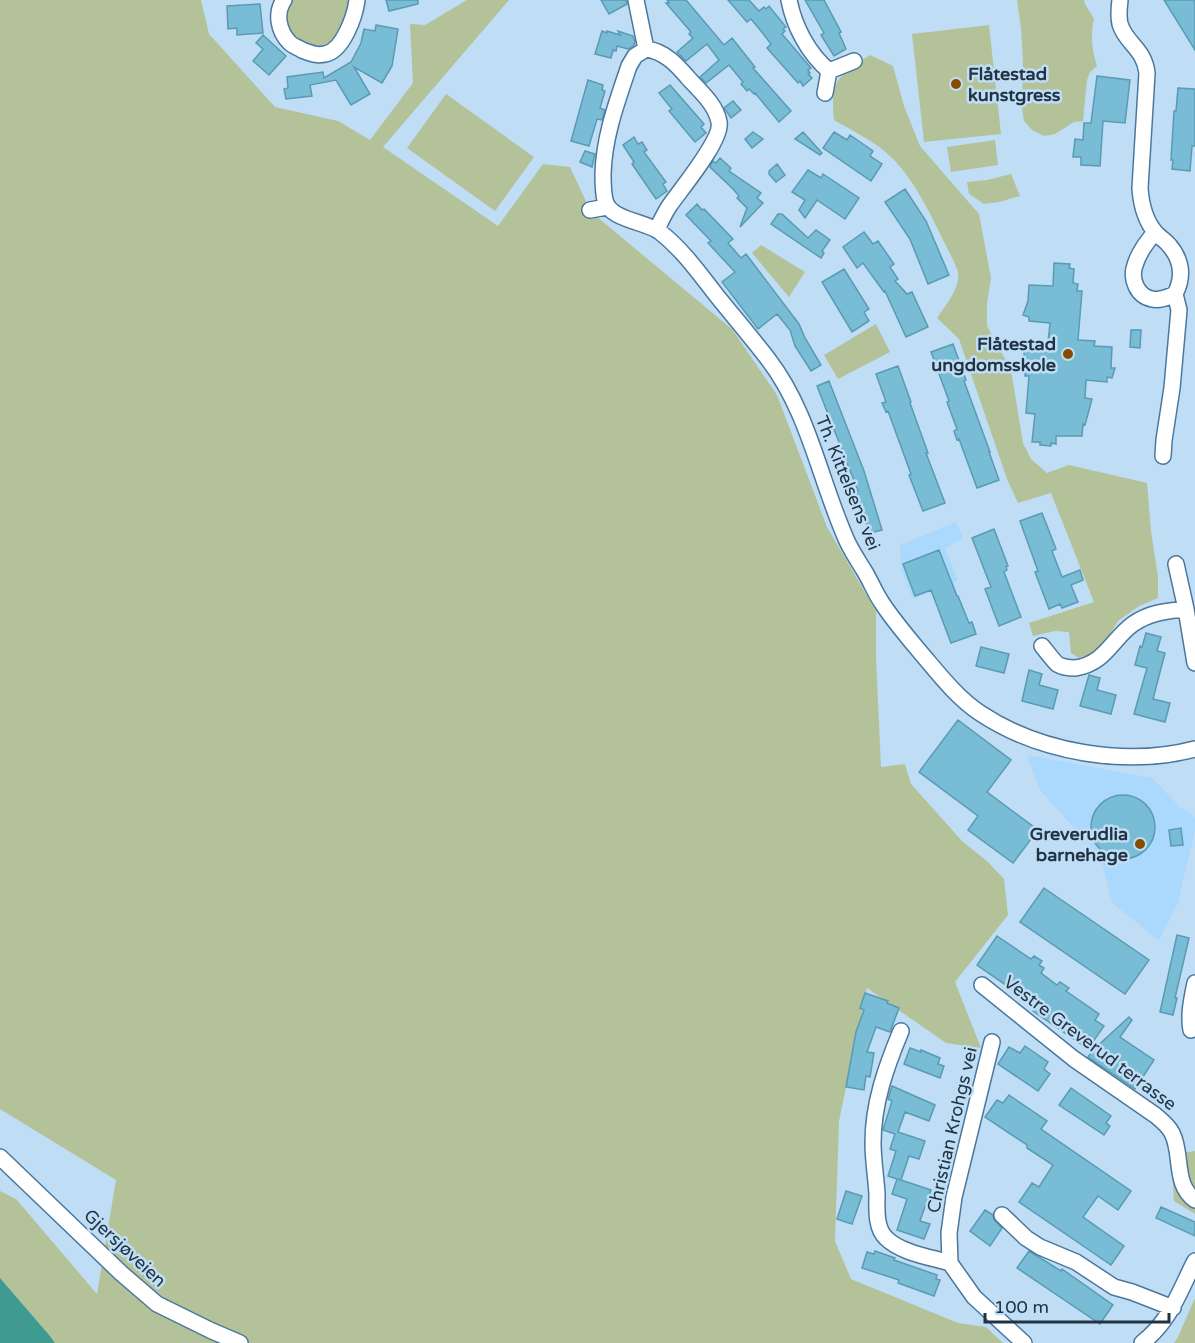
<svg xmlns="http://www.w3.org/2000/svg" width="1195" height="1343" font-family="'Varela Round',sans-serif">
<rect width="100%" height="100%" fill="#c0ddf6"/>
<path fill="#abd8fd" d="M956,522L963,538L945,549L958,580L940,589L913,599L901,568L900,545Z
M1027,755L1152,778L1181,808L1195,817V831L1178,902L1159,940L1112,903L1101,858L1040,790Z"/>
<path fill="#b3c298" d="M0,0H201L209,34L275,107L338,121L370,140L413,83L410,24L425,25L467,0H509L383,147L498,226L543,164L570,167L591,212L732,329L777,395L827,527L876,611V657L881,767L905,764L911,784L962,841L988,862L1004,879L1008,915L955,982L981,1048L946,1043L867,988L839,1121L835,1241L851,1279L958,1323L986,1327L1003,1343H55L50,1336L0,1278V1191L16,1199L97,1294L116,1180L0,1109Z
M284,0H357L325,54L283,33Z
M1017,0H1084L1085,4L1094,19C1090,36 1092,50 1097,66L1090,72L1087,80L1083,121L1074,122L1055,134L1044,136L1032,130L1024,121L1022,108L1023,63L1021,28Z
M989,25L1001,134L924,142L912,34Z
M870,55L893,66L904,106L920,146L979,214L991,278L987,303V326L1011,370L1023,443L1031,459L1047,473L1069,465L1147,483L1151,531L1158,577V598L1139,606L1118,621L1107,639L1093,653L1079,658L1071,653L1069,632L1055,631L1033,636L1029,623L1094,602L1051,493L1018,503L1007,479L959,339L937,318C945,306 960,289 958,273C957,266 947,248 943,240C931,214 912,177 892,158C876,142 853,131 834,120C830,79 838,76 870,55Z
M446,94L534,157L495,211L407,148Z
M995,140L998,165L951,172L947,147Z
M1011,174L1020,196L999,202L984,204L969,194L967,182L987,180Z
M761,245L805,272L789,297L752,253Z
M876,324L890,352L838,379L824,355Z
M1195,1151V1214L1174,1201L1171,1155Z
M1195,1298V1343H1174L1178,1337Z"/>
<path fill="#3f9b90" d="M0,1278L50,1336L55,1343H0Z"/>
<path fill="#79bcd5" stroke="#589bb3" stroke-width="1.5" d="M386,0H418V4L389,11Z
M601,0H626L627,4L609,14Z
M667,0H686L724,45L732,38L755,67L753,68L791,111L779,122L755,93L754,94L749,89L747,91L741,84L743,82L729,65L706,83L700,77L719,60L707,44L686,61L677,52L693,38L689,34L691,32L666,3H669Z
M728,0H749L759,11L764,7L766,9L769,6L786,27L783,29L785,31L782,34L811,68L808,70L810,73L808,74L812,78L803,86L800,81L798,83L767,48L771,44L761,31L751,19L747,22Z
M805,0H824L841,32L839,33L846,49L834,56L821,35L824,33Z
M1164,0H1195V50Z
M260,4L263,33L237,35V28L228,29L227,6Z
M376,25L398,29L392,66L382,83L354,67L370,94L351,105L336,80L310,85L312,96L286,99L284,89L288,88L287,77L323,72L324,78L351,62L361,43L364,29L375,31Z
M602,31L607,33V31L620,35L618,31L633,36L635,42L634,45L628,49L617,46L616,51L613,50L611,58L595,54Z
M263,35L286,56L269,75L253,61L263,49L256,43Z
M1097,76L1130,80L1125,123L1103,121L1100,166L1081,165V157H1073L1075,139L1083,140L1084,123H1091Z
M588,80L603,85L602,90L605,91L600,108L605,110L602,120L597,119L589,146L571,141Z
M670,85L704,124L701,127L706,133L695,142L669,111L672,109L659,93Z
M1178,88L1195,89V146H1192L1190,171L1172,169L1173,160H1171L1174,111H1176Z
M733,101L741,110L731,118L724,108Z
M753,132L763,139L752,148L745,139Z
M803,132L822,153L820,155L795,139Z
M834,132L847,140L850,135L873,151L870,156L882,164L871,181L823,148Z
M634,137L638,144L642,142L647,150L644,152L666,182L663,184L667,191L656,199L632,164L634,162L623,145Z
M585,151L595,154L592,167L580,162Z
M720,158L731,168L729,171L761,193L757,198L763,203L740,227L747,208L737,198L739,196L733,189L710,167L713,161L716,163Z
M777,164L785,175L776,182L769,174V171Z
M808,170L821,178L823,174L859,198L845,219L817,200L805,218L799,210L805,200L792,192Z
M905,189L926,221L949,275L928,284L910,239L885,202Z
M697,204L702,210L704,209L733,239L728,243L741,258L746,254L799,324L805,338L821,365L811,371L795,346L790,330L777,314L758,329L722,282L735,272L708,243L711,241L686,215Z
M778,214H782L808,238L816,230L830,240L822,251L824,253L821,258L771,224Z
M864,232L873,244L878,241L894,264L890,267L898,279L895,281L907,294L912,292L928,327L906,337L885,291L884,292L863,263L857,268L843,247Z
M1054,263L1070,264L1069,268L1074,269L1073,283L1078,284L1077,291H1082L1078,340L1095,341L1094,346L1112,347L1111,368H1115L1112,378L1107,377V382L1086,380L1085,398L1092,399L1085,425L1083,424L1082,436H1056V444L1051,443V446L1040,445V442H1032L1035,414L1026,413L1029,376H1025V372L1018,370L1024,355L1025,340L1048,342L1050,323L1029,321V317L1023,315L1028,301L1029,285L1053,286Z
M844,269L869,309L864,312L869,321L852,332L822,282Z
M1131,330H1141L1140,348L1130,347Z
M953,344L966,380L964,381L990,452H989L999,480L977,488L959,439L957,440L954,431L957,429L947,402L949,401L931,352Z
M898,366L911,402L910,403L928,453H926L945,503L923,511L909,475L911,474L888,411L886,412L882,403L886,402L876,374Z
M829,381L864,471L882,530L870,533L856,491H858L817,386Z
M1042,513L1056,549L1052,551L1062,577L1080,570L1083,580L1071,585L1078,602L1062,608L1060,604L1049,609L1035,572L1038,571L1020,521Z
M994,529L1008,566L1006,567L1007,570L1004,572L1021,617L999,626L985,589L991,587L972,538Z
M939,550L957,596H958L969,623L972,622L976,634L951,643L931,590L915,596L903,564Z
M1146,633L1161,637L1157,651L1165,653L1153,699L1170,703L1165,722L1134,714L1147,668L1135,665L1140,646L1142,647Z
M981,647L1009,654L1004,673L976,666Z
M1029,670L1042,674L1039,685L1058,690L1053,709L1022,701Z
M1089,675L1100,678L1097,690L1116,695L1111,714L1080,706Z
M958,720L1011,760L987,792L1038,830L1013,863L968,830L978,816L919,772Z
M1091 827a32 32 0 1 1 64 0a32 32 0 1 1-64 0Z
M1181,828L1183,845L1171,846L1169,830Z
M1044,888L1149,960L1125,994L1020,922Z
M1177,935L1189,938L1175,998H1177L1173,1015L1160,1012Z
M997,936L1031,959L1034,956L1042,961L1039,965L1044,968L1041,973L1057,985L1060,982L1069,988L1066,991L1099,1014L1095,1020L1104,1026L1088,1049L1033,1011L1036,1006L977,965Z
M865,993L888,1001L887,1003L899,1008L890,1032L876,1027L867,1052L874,1053L870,1077L866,1076L864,1090L846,1087L856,1032L864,1010L860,1008Z
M1129,1017L1132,1020L1120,1037L1154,1060L1135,1089L1088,1057L1092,1051Z
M1025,1046L1048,1062L1044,1069L1050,1074L1038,1091L998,1064L1009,1047L1020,1053Z
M910,1048L921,1052V1050L940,1058L938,1064L944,1066L940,1078L904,1064Z
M892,1086L935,1105L929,1121L905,1112L898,1132L925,1141L919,1159L909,1156L901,1180L898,1179L931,1190L920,1221L930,1224L924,1239L897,1230L907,1199L892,1194L897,1179L888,1176L896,1151L890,1149L895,1134L883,1130L892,1101L888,1099Z
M1071,1088L1111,1116L1106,1123L1110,1126L1104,1135L1059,1105Z
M1009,1095L1047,1121L1041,1129L1131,1191L1118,1210L1098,1196L1083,1217L1124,1246L1111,1265L1019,1202L1032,1183L1039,1187L1053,1165L1027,1148V1145L985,1117L997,1100L1003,1103Z
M846,1191L862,1196L852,1224L837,1219Z
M1161,1207L1195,1222V1236L1156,1218Z
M985,1210L993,1215L994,1220L1002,1228L990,1246L970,1231Z
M875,1251L895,1258L894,1260L937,1275L936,1279L940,1280L934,1296L898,1283L899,1280L862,1268L867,1252L874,1254Z
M1029,1251L1061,1271L1062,1269L1113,1305L1100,1324L1017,1268Z"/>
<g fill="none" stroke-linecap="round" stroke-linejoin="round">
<defs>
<path id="street" d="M284,0C275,13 278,31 290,43C293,46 299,48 302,50C310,53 316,56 325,54C343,51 355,16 357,0
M636,0L646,49
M789,0C794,26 808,53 829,71
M1120,0C1119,8 1118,16 1120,24C1126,44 1144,48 1147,73L1140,188C1141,203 1145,220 1155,232C1159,237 1165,240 1169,245C1182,260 1184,277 1175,294C1168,297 1160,301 1152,299C1137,296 1130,279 1135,265C1139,252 1147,242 1155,232
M829,71L854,61
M825,93L829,71
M590,210L607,207
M657,229C661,221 665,212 670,205C681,189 723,139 719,122C716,105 701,92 690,80C678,66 665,51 646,49L635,56L629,66C617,102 604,136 603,174C603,183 603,192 605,200C609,220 645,221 660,232C683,250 699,273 717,296C734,317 752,338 768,359C809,412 820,481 847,541C852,552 859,562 865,572C871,582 875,593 882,603C895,623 911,641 926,659C942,678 959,699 980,713C1040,753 1126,767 1195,749
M1163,456L1164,440L1172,388L1179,310L1175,294
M1176,564L1186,609L1195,663
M1042,646C1047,652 1052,659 1057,664C1062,667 1070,668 1075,668C1105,664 1112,639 1133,624C1150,612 1167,611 1186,609
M982,985L1074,1059L1155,1115C1161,1120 1168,1125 1172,1133C1183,1154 1173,1184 1195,1200
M1191,1030C1188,1015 1192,998 1195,983
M901,1031C886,1067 873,1103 873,1143C873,1160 876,1177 877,1194C877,1207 875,1228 886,1238C901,1253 930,1257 950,1263
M992,1042L954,1197L949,1233L950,1263L974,1297L1024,1343
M0,1157L121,1273L157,1304L212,1331L240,1343
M1002,1215L1026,1238L1040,1247L1076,1262L1114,1287L1132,1292L1173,1308
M1142,1343C1171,1320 1179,1292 1195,1261"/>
</defs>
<use href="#street" stroke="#4a789d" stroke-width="18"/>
<use href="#street" stroke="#fff" stroke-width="15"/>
</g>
<g fill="#854c00" stroke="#c0ddf6" stroke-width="2">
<circle cx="956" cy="84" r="6"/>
<circle cx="1068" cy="354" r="6"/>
<circle cx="1140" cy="844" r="6"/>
</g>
<g text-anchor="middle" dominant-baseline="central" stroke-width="5" stroke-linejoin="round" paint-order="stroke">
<g font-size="18" font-weight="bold" fill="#203444" stroke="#c0ddf6" text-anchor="end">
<text x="968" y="74" text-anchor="start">Flåtestad<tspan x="968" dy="21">kunstgress</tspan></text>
<text x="1056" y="344">Flåtestad<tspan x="1056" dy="21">ungdomsskole</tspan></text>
<text x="1128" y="834">Greverudlia<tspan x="1128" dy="21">barnehage</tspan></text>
</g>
<g font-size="18" fill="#203444" stroke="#c0ddf6">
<text transform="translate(848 483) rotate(68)">Th. Kittelsens vei</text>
<text transform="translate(1090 1043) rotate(37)">Vestre Greverud terrasse</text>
<text transform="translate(952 1130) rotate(-77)">Christian Krohgs vei</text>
<text transform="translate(125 1248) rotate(43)">Gjersjøveien</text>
</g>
</g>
<path d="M985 1313v9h184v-9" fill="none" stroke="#203444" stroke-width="3"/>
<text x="994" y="1313" font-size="18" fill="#203444" stroke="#c0ddf6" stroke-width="4.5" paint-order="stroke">100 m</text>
</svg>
